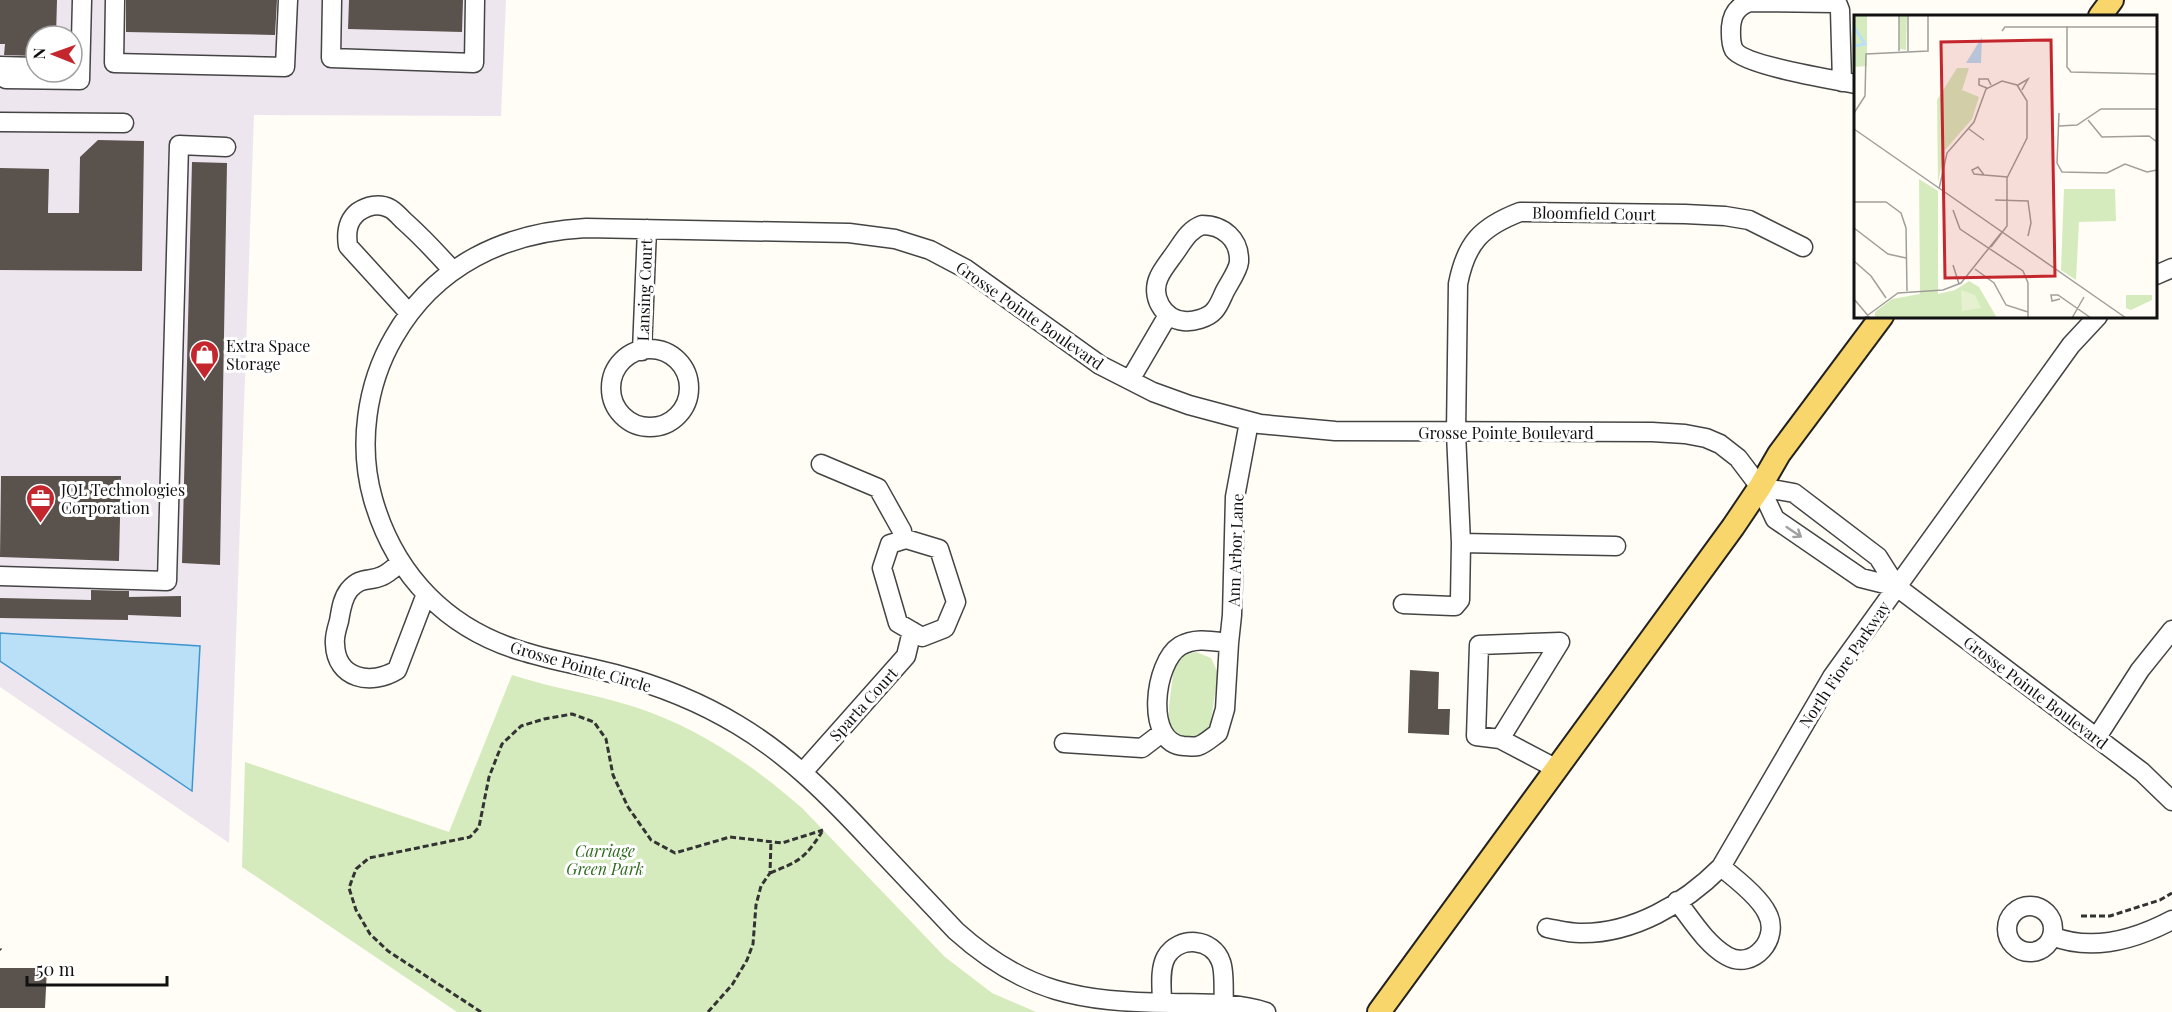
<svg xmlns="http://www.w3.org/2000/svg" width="2172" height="1012" font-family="'Playfair Display',serif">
<rect width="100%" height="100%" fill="#fffdf5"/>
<path fill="#eee6ef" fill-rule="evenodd" d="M0,0H506L501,116L254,115L229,843L0,687ZM36,36H72V72H36Z"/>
<path fill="#d5ebbd" d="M1196,652L1211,658L1218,673L1210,727L1201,738C1165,743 1167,718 1171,691C1172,683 1173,670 1177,663C1181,655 1188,654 1196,652Z
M512,675C552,688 594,694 635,707C697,727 753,765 802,808L945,957L992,993L1036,1012H457L242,867L245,762L449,832Z"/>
<path fill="#b9e0f7" stroke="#3f96cf" stroke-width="1.5" d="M0,633L200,646L192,791L0,661Z"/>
<path fill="#5a524d" d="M0,0H57L56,36H36V56L4,55L5,44H0Z
M126,0H277L275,35L126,32Z
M349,0H463L462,32L348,29Z
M98,140L144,141L142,271L0,270V168L49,169L48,213H79L80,157Z
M192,162L227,163L220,565L182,563Z
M1,476H121L119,561L0,557Z
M91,590L129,591V597L181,596V617L128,615V620L0,618V598L91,600Z
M1410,670L1439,672L1438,709H1450L1449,735L1408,733Z
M0,968H47L45,1008H0Z"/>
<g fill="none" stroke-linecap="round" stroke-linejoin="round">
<defs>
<path id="minor" d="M115,0L114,63L285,67L288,0
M332,0L331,58L474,63L475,0
M0,66L36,67
M0,76L6,79L80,80L82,0
M1842,82L1840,10L1838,5L1834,3L1750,2C1738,6 1732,14 1731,27C1731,34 1730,43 1734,50C1744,65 1834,80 1856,84
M0,122L124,123
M1202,225C1223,225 1240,239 1239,262C1238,271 1229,283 1225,291C1222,297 1219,306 1214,311C1208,318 1193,322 1184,321C1163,319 1150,296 1159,277C1163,268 1171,259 1177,250C1184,240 1189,230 1202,225Z
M2156,275L2172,268
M409,313L348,246C346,233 347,221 358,212C367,206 379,203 389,208C394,210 399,216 403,220C421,236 437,253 453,271
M611 388a39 39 0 1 1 78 0a39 39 0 1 1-78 0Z
M642,351L647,229
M1130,380L1168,315
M821,464L878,488L902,531L903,540
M1760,487L1794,493L1878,557L1897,587L2142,772L2172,801
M906,539L939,549L956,602L945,628L922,637L898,623L882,568L890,544Z
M1461,543L1616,546
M401,562C396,566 389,573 382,576C369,582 361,576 349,590C342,599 341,610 339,621C337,628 334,637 335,644C336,679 371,686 397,670L426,594
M0,576L167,581L179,145L226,147
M1403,604L1452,606H1455L1460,600L1461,543L1456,433L1458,284C1466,243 1481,227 1520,212L1685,214L1725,216L1749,220L1803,247
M1229,643L1225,709L1218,733C1212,737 1205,744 1198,746C1194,747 1188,746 1184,746C1144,744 1154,662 1180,646C1195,637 1212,641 1229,643L1232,615L1235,497L1249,422
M2097,737L2140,670L2172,630
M1500,739L1560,642L1479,645L1476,736L1500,739L1557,769
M1064,743L1142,748L1163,732
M803,772L906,656L912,631
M1677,901C1691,919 1706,944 1727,956C1753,971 1781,938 1767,913C1760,898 1734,877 1721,867
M2007 929a23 23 0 1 1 46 0a23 23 0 1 1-46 0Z
M1547,928C1558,930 1569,933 1580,933C1633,934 1684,904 1721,867L1832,677L2071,345L2098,316
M2052,936C2092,952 2136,939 2172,920
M1162,1003C1162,989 1159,970 1166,957C1179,935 1213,938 1221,962C1225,972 1223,993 1224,1004
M1266,1012C1236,1002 1203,1004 1171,1003C1081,1002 1025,993 956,931C928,901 900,872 872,842C831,798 790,756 738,725C700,702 657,685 615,674C585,666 554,661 525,652C448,630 395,576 373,499C358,446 366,385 394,337C435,265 506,232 586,228L849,233L895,239L930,250L966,269L1100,365L1153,392L1189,405L1260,424L1335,431L1652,432L1685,434L1706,438L1720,444L1738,458L1760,487L1775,519L1861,578L1897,587"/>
<path id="major" d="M2100,16L2112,0
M1379,1012L1733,527L1760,487L1779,454L1882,316"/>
</defs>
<use href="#minor" stroke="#444" stroke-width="21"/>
<use href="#major" stroke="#222" stroke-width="26"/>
<path stroke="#333" stroke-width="3" stroke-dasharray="6 3" stroke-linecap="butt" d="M770,873C800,861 804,859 822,832
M2081,916H2110L2160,900L2172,893
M0,949L1,950
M481,1012L388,951L370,934L356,910L349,888L356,869L369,858L470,837L479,827L489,777L502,744L521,726L544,719L572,714L594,722L606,739L613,775L628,807L651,840L675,853L730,837L782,843L823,830
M708,1012L732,985L747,960L753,944L756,905L761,886L770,873L771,841"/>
<use href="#minor" stroke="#fff" stroke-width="18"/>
<use href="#major" stroke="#f9d66b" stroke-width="22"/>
</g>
<defs><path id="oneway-shaft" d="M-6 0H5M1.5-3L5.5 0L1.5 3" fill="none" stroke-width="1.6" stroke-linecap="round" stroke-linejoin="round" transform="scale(1.5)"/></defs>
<use stroke="#a0a0a0" href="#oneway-shaft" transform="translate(1794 532) rotate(34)"/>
<defs>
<symbol id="shop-pin" viewBox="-11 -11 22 30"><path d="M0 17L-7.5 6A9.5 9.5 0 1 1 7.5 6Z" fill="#c4262e" stroke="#fff"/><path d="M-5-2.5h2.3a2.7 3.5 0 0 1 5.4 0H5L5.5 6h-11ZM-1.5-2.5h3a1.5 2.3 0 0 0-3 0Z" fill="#fff"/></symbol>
<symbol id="office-pin" viewBox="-11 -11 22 30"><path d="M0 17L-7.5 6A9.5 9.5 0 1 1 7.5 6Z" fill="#c4262e" stroke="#fff"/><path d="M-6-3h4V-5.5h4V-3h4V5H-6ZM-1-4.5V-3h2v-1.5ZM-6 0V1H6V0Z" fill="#fff"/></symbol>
</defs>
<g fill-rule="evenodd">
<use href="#shop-pin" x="188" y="338" width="33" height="45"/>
<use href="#office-pin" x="24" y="482" width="33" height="45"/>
</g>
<g text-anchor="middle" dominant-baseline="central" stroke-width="6" stroke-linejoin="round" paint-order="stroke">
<g font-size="16" fill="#111" stroke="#fff">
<text transform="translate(1594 213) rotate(1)">Bloomfield Court</text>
<text transform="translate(644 290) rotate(-88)">Lansing Court</text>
<text transform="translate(1030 315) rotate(35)">Grosse Pointe Boulevard</text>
<text x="1506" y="432">Grosse Pointe Boulevard</text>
<text transform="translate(1235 550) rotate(-88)">Ann Arbor Lane</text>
<text transform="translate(1844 664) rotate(-56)">North Fiore Parkway</text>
<text transform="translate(581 666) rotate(16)">Grosse Pointe Circle</text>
<text transform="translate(2036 692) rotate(37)">Grosse Pointe Boulevard</text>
<text transform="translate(863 704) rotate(-48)">Sparta Court</text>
</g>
<g font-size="16" fill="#111" stroke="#fff" text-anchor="start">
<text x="226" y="345">Extra Space<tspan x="226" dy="18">Storage</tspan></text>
<text x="61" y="489">JQL Technologies<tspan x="61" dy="18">Corporation</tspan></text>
</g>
<g font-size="16" font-style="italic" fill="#2f6b1f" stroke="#fff">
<text x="605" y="850">Carriage<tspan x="605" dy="18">Green Park</tspan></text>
</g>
</g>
<g transform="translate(1854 15)">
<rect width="303" height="303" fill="#fffdf5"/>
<path d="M0,0H13V51L0,52ZM45,0H53L52,35L46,34ZM103,53H115L108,75L125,82L118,104L91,135L84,168L83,85ZM65,164L84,176V279L101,275L115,266L125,272L143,303H21V297L38,284L66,279ZM210,174H261L262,206L225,207L222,265L207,255ZM272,280H298V285L277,295L272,293Z" fill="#d5ebbd"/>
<path d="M107,275L121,280L127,293L108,296Z" fill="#e6f2cf"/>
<path d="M128,22L127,48H112Z" fill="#b9e0f7"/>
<path fill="none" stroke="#b9e0f7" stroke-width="3" d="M0,12L11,29L0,31"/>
<path fill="none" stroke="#a09f9a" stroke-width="1.5" d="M45,0V36M213,11V52L217,57L303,59M148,16L151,12H303M54,36V0M164,70L174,64L168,75M133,73L125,70V64H134L137,70M0,98L11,81L12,39L74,36V0M205,98L203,148L208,157L253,158L271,149L293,157L303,155M234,105L248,122L295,121L303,127M205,111L223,110L247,94H303M0,114L272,303M115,114L130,125M130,160L120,159L118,155L124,152L130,160L154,162M85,174L93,138L120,107L132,74L148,66L163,70L173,86V123L153,163V211L137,232M141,185L174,186L177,208L174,221M0,187H32L47,198L52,213L53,276M99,195L106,214L169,256L174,268V303M0,213L34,239L52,243M0,246L17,261L32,283M99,250L105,269M121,254L140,268L152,290L174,297M0,284L16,303M206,284L198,286L197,280H204L237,303M10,303L44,278L89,275L107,268L147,218M218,303L230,282"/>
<path fill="#c4262e" fill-opacity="0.15" stroke="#c4262e" stroke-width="3" d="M197,25L201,261L91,263L87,27Z"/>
<rect width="303" height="303" fill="none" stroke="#111" stroke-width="3"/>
</g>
<g transform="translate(54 54) rotate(271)"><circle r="28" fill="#ffffff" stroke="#a0a0a0" stroke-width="1.5"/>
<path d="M0-4.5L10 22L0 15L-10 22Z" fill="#c4262e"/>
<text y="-9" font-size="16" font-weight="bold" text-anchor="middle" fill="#111111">N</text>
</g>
<path d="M27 976v9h140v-9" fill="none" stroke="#111111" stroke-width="3"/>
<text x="36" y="976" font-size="18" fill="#111111" stroke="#ffffff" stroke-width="4.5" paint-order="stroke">50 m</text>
</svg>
